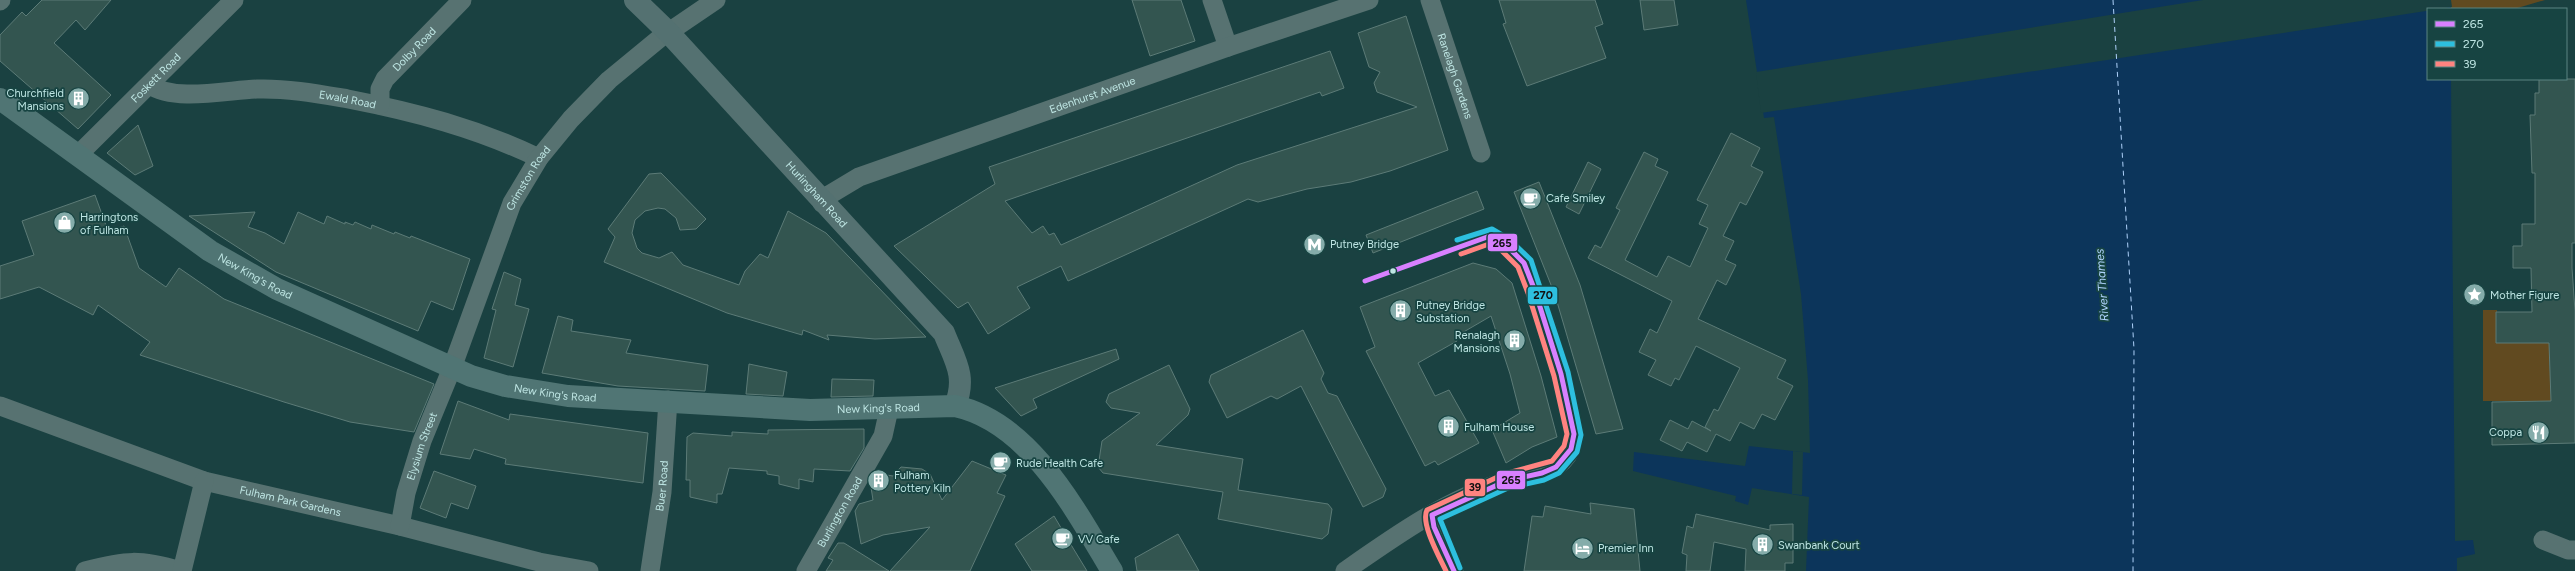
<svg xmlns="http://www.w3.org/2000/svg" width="2575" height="571" font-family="Figtree,sans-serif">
<rect width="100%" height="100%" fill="#1a4141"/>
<path fill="#614a20" d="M2451,0H2545L2514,9H2451Z
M2483,310H2497L2496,343H2549L2551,401H2483Z"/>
<path fill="#0c355b" d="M1746,0H2451V9H2428V79H2451L2455,541L2473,540L2475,554L2457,558V571H1806L1809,497L1752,488L1748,505L1735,501L1736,496L1633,471L1634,452L1745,466L1749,446L1810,453L1808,380L1801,294L1774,117L1764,118Z"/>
<path fill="#1a4141" d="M2203,0H2451L2452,7L1761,113L1756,72Z
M1793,451L1803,452L1802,495L1792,494Z"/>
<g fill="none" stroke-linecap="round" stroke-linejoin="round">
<path stroke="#aed1fa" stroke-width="1" stroke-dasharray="5 4" stroke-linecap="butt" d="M2113,0L2134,349L2133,571"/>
</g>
<path fill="#335550" stroke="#5c7b77" d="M42,0H111L85,30L76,20L54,43L111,95L78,129L0,61V35L22,12L26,16Z
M1132,0H1181L1195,41L1150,56Z
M1499,0H1595L1603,24L1595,27L1606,58L1527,86L1503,24L1506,23Z
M1640,0H1674L1678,25L1644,30Z
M1406,16L1448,150L1390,171L1351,182L1307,189L1258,202L1248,199L1068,281L1061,266L1017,287L1030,308L988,334L968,302L958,308L894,246L995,184L989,167L1330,51L1344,88L1322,96L1320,92L1005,201L1032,233L1043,226L1049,235L1054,233L1061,245L1237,165L1417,107L1377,92L1374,83L1380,72L1369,67L1358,33Z
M2539,79H2575V243H2572V268L2575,311V443L2492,445V402L2551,401L2549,343H2496V312H2532L2531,268H2513V246H2522V224H2535V173H2532L2530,115H2535V93H2539Z
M138,125L153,166L135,175L107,153Z
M1731,133L1760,148L1751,166L1763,172L1746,205L1740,202L1723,236L1734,241L1725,260L1736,265L1726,285L1717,280L1698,319L1786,360L1777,378L1793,386L1775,420L1762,414L1754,429L1740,422L1730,441L1716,434L1707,452L1687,442L1682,451L1660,440L1670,420L1688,429L1692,421L1711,431L1705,427L1714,409L1718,411L1740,368L1696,346L1679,380L1675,378L1671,386L1648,375L1656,360L1639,352L1650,329L1657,333L1672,301L1588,258L1595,245L1601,248L1620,210L1616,208L1644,152L1658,159L1655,166L1668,172L1625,260L1657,277L1668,256L1690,267L1708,228L1699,224L1708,205L1697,200Z
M1588,162L1601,169L1579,214L1566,207Z
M661,173L706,219L696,229L680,230L676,218L665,209L658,208L645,211L635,220L632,233L637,248L642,253L659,258L672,252L683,265L739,285L745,271L760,254L768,258L788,211L826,233L926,337L875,339L827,335L829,340L803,330L802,335L727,313L604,262L615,237L608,229L649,174Z
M1539,182L1580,285L1623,429L1596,434L1555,295L1514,192Z
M1477,191L1484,209L1373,253L1366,235Z
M95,195L108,231L124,226L139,268L166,287L179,268L224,299L434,384L414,432L350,422L284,402L140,355L150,342L98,305L93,315L39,287L0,299V266L34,255L22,221Z
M255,212L248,227L265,233L284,244L298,212L324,224L327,216L345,224V222L353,225L355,222L371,229L372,225L394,234L395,232L410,238L411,236L470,259L453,310L431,301L418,331L276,272L189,216Z
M1473,263L1496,269L1512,283L1541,376L1557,437L1532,447L1506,463L1492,430L1520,413L1510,374L1491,316L1455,337L1457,341L1418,363L1435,396L1449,390L1479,443L1438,465L1435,461L1425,466L1366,351L1375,347L1360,307Z
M504,272L521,279L515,305L529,309L513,367L484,358L496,310L492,309Z
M558,316L573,320L571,331L631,340L626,353L708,365L705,391L618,386L542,373Z
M1303,330L1324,373L1321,379L1328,393L1337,396L1386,489L1383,497L1363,507L1301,386L1277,399L1271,396L1227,418L1209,382L1211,375Z
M1116,349L1119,359L1033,399L1037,408L1021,416L995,388Z
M749,364L787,372L783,396L746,394Z
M1169,365L1190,409L1188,415L1156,445L1243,459L1238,490L1328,504L1332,509L1328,534L1322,539L1218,519L1223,492L1103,473L1098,467L1102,441L1140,413L1111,408L1106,402L1109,394Z
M832,379L874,380L873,396L831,397Z
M458,401L509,420L510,414L648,433L643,483L505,464L506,459L474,449L470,459L440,454Z
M864,429V448L850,471L814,469L813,482L799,479V489L779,484V476L767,474V471L729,468L722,494H717V503L690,497V480H686L687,437L693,433L732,436V432L768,434V430Z
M972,461L1006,475L997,493L1005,496L970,571H890L930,527L883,535L861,544L855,511L859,504L873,500L870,481L874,473L893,476L901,467L922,469L930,474L942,500Z
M434,471L476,486L468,509L451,503L446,518L420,508Z
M1590,503L1634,509L1640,571H1524L1532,516L1543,517L1545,506L1591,514Z
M1696,514L1770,530V525L1793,524V563H1785V571H1745L1746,549L1714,542L1710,571H1686L1687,555L1682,553L1687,526L1693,528Z
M1054,516L1073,548L1087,571H1032L1015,544Z
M1178,534L1199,571H1137L1135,558Z
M838,543H844L889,571H826L833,560L828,558Z"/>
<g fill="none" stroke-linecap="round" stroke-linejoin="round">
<g stroke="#577271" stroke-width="19">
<path d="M1212,0L1228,47"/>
<path id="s1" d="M1430,0L1481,153"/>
<path d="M0,1L1,0"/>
<path id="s2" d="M150,85C174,102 228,90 257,89C287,88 319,94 348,99C415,112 476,128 539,158"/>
<path id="s3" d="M380,105V89L385,79L462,0"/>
<path id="s4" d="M77,156L234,0"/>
<path id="s5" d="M822,203L829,195L859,177L1228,47L1369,0"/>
<path id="s6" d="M0,406L204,481L400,526L539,562L589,571"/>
<path d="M1432,515L1434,527L1454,571"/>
<path id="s7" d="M400,526L406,493L422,441L452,368L512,203L539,158L571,119L609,80L660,38L716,0"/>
<path d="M2543,540L2568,550H2575"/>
<path d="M85,571C127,560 139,559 181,571"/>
<path d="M182,571L204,481"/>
<path id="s8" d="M650,571L662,492L668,400"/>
<path id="s9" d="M806,571L883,436L889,409"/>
<path d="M1345,571C1395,536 1447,499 1506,481C1530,474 1559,476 1571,449C1583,423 1536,294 1524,263"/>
</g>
<path stroke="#547171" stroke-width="22" id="s10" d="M635,0L669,33L944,333C955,361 967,376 955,406"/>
<path stroke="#507574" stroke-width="22" id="s11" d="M0,99L210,251L277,289L471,376L505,386L568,396L810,410L955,406C1030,422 1076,511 1112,571"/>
<defs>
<path id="bus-1" d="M1365,281L1490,236L1505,244L1524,263L1535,291L1561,374L1574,434L1571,449L1556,467L1542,473L1506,481L1432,515L1434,527L1454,571"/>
<path id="bus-2" d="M1457,240L1492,229L1509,239L1531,260L1568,372L1581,435L1577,452L1559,473L1544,480L1508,488L1440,519L1460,568"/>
<path id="bus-3" d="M1446,571C1440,558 1420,523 1427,510L1504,474L1552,461L1564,446L1567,434L1554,376L1528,293L1518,267L1501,250L1489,244L1461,254"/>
</defs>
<use href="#bus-1" stroke="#174442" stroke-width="8"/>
<use href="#bus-2" stroke="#174442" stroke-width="8"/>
<use href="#bus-3" stroke="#174442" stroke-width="8"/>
<use href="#bus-1" stroke="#d880ff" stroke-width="5"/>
<use href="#bus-2" stroke="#2dbfdf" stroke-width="5"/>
<use href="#bus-3" stroke="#ff8380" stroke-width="5"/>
</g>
<defs>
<symbol id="building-disc" viewBox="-11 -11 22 22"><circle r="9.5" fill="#85acaa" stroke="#174442"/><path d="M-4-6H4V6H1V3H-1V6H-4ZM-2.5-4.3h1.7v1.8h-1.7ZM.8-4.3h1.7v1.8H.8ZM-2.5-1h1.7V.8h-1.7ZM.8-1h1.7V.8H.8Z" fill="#fff"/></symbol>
<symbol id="cafe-disc" viewBox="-11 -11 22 22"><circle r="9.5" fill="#85acaa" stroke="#174442"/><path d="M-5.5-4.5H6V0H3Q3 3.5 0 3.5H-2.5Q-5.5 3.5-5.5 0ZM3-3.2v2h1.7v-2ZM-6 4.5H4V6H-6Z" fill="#fff"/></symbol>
<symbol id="shop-disc" viewBox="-11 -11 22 22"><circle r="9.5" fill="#85acaa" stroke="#174442"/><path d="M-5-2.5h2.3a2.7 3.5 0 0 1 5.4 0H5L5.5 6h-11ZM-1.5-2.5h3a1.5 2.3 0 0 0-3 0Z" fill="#fff"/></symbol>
<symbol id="metro-disc" viewBox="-11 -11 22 22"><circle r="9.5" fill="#85acaa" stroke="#174442"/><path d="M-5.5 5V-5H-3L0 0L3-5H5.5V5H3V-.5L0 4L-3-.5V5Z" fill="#fff"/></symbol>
<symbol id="sight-disc" viewBox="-11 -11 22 22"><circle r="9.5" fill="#85acaa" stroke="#174442"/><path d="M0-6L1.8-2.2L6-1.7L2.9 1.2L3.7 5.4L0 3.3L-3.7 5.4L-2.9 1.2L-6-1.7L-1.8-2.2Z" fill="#fff"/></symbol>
<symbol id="restaurant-disc" viewBox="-11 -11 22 22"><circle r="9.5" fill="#85acaa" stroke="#174442"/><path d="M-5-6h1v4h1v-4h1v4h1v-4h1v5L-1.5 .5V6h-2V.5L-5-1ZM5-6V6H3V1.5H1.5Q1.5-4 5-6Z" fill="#fff"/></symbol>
<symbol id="hotel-disc" viewBox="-11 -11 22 22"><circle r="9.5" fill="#85acaa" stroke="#174442"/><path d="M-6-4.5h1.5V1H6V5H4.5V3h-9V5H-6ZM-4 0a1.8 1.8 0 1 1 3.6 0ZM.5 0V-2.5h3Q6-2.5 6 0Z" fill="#fff"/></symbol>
</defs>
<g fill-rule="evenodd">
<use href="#building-disc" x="66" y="86" width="25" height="25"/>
<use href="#cafe-disc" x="1518" y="186" width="25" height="25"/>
<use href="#shop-disc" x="52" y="210" width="25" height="25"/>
<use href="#metro-disc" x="1302" y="232" width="25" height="25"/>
<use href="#sight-disc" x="2462" y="282" width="25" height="25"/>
<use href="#building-disc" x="1388" y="298" width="25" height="25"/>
<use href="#building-disc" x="1502" y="328" width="25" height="25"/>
<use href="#building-disc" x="1436" y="414" width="25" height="25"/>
<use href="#restaurant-disc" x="2526" y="420" width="25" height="25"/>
<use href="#cafe-disc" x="988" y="450" width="25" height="25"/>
<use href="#building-disc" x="866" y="468" width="25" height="25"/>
<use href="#cafe-disc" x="1050" y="526" width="25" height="25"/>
<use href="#building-disc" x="1750" y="532" width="25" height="25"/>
<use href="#hotel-disc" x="1570" y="536" width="25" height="25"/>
</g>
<circle fill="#bee5e3" stroke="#174442" stroke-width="1.5" cx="1393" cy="271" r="3.5"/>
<g text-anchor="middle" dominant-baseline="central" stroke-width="3.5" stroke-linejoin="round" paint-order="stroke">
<g font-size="11" fill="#bee5e3" stroke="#174442">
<text stroke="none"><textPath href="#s3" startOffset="69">Dolby Road</textPath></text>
<text stroke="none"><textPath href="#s1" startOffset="80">Ranelagh Gardens</textPath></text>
<text stroke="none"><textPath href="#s4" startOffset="111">Foskett Road</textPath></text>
<text stroke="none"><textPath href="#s5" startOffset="293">Edenhurst Avenue</textPath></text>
<text stroke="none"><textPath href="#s2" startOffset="200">Ewald Road</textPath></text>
<text stroke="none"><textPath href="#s7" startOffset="372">Grimston Road</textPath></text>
<text stroke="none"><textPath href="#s10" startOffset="266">Hurlingham Road</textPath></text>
<text stroke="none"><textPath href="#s11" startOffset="311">New King's Road</textPath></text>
<text stroke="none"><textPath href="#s11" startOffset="635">New King's Road</textPath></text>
<text stroke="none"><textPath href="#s11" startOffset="959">New King's Road</textPath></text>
<text stroke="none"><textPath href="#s7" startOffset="83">Elysium Street</textPath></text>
<text stroke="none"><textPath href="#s8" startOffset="86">Buer Road</textPath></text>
<text stroke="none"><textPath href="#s6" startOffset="306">Fulham Park Gardens</textPath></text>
<text stroke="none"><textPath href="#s9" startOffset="68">Burlington Road</textPath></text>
</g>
<g font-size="11" fill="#bee5e3" stroke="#174442" text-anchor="start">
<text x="64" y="93" text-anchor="end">Churchfield<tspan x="64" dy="13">Mansions</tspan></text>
<text x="1546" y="198">Cafe Smiley</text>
<text x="80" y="217">Harringtons<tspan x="80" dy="13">of Fulham</tspan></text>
<text x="1330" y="244">Putney Bridge</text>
<text x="2490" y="295">Mother Figure</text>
<text x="1416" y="305">Putney Bridge<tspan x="1416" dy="13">Substation</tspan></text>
<text x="1500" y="335" text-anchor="end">Renalagh<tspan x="1500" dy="13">Mansions</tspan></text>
<text x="1464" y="427">Fulham House</text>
<text x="2522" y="432" text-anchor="end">Coppa</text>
<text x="1016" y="463">Rude Health Cafe</text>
<text x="894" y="475">Fulham<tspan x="894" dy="13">Pottery Kiln</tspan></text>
<text x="1078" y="539">VV Cafe</text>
<text x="1778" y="545">Swanbank Court</text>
<text x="1598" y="548">Premier Inn</text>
</g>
<g font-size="12" font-style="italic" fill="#aed1fa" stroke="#174442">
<text transform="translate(2102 285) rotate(-94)">River Thames</text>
</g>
</g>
<g stroke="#174442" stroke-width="1.5">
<rect x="1487" y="233" width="31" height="19" rx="4" fill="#d880ff"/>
<rect x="1527" y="286" width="31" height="19" rx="4" fill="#2dbfdf"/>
<rect x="1496" y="470" width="30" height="20" rx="4" fill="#d880ff"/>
<rect x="1464" y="478" width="22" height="19" rx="4" fill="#ff8380"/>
</g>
<g font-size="11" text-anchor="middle" font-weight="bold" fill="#111">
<text x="1502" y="247">265</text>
<text x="1543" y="299">270</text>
<text x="1511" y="484">265</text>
<text x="1475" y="491">39</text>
</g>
<rect x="2427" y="8" width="140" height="72" fill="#174442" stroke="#5a8482"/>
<rect x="2435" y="21" width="20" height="6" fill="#d880ff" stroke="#5a8482"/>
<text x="2463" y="28" font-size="12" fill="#bee5e3">265</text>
<rect x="2435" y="41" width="20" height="6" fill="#2dbfdf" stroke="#5a8482"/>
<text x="2463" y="48" font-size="12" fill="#bee5e3">270</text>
<rect x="2435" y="61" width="20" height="6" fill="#ff8380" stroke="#5a8482"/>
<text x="2463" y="68" font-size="12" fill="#bee5e3">39</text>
</svg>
